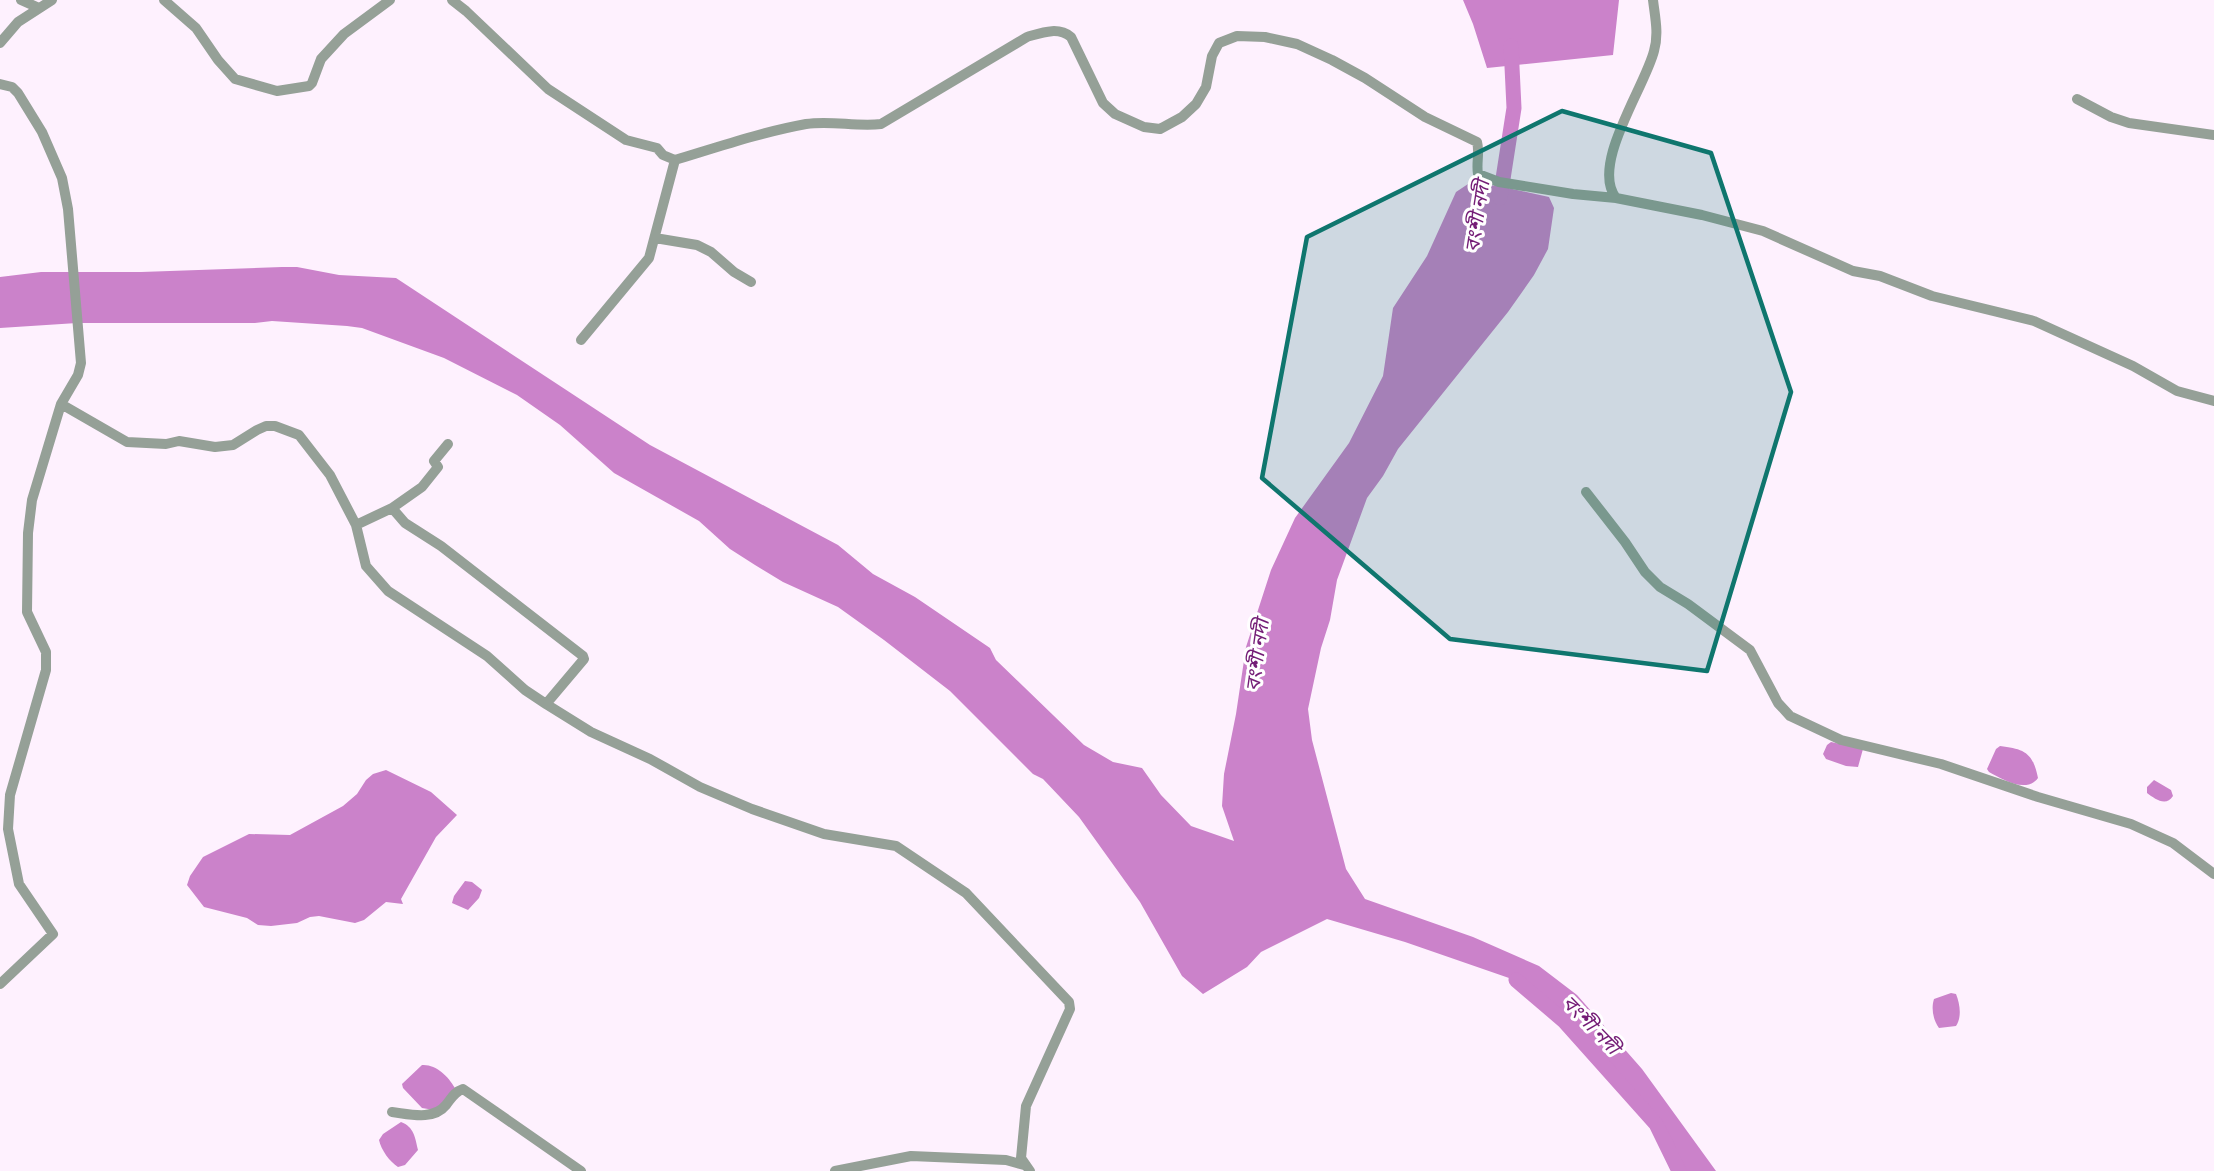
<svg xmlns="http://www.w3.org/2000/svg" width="2214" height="1171" font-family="'Exo 2','Noto Sans Bengali',sans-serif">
<rect width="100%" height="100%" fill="#fef1fe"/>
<path fill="#cb82ca" d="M1463,0H1619L1613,55L1487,68L1473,24Z
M1471,182L1503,187L1549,197L1554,208L1548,249L1534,275L1508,312L1398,449L1383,476L1367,498L1337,580L1330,620L1321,648L1308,709L1312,740L1346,869L1365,899L1473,937L1539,966L1577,995L1642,1069L1716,1171H1686L1653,1116L1552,1007L1509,978L1405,942L1327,919L1261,952L1247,967L1203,994L1182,976L1140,902L1079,817L1043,779L1033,774L950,691L884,640L838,607L783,582L755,565L730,549L699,521L614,473L560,425L517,395L444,358L362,328L347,326L272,321L255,323H77L0,328V277L41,272H141L282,267H297L339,275L396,278L650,445L838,545L873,574L915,597L990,648L996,660L1084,745L1113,762L1142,768L1161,795L1191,826L1234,841L1222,806L1224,774L1236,714L1246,647L1271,570L1295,518L1349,443L1383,376L1393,308L1427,256L1456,192Z
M1831,742L1863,749L1858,767L1846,766L1826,759L1823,754L1827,745Z
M2000,746C2025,749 2033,753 2038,778C2026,794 2002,779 1989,772L1987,769L1996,749Z
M386,770L431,792L457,815L436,837L401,899L403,904L386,902L364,920L355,923L319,916L310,917L297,923L271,926L258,925L247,918L204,907L187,885L190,876L203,857L249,834L290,835L343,806L357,794L366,780L373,774Z
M2154,780L2171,790L2173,796C2166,807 2155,799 2147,793V787Z
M465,881L472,882L482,890L479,898L468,910L452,903L454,896Z
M1951,993L1956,994C1960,1004 1962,1017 1956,1026L1939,1028C1933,1020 1931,1008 1934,999Z
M422,1065C436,1064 448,1076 455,1088L451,1095L434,1110L422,1108L403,1088L402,1084Z
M401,1122C414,1127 415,1137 418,1150L405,1165L398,1167C390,1162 381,1150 379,1140L383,1134Z"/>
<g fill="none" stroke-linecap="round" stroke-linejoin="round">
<path stroke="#cb82ca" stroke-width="15" d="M1500,198L1514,108L1511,46
M1516,980L1564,1021L1656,1124L1679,1171"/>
<path stroke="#95a097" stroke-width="10" d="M21,0L39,8
M164,0L196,28L218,60L235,79L277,91L309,86L312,83L321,59L344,34L390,0
M452,0L466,11L548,89L626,140L657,148L663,155L675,160C718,147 762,132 806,124C831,120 856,127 881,124L1027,37C1041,33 1058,26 1071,37L1103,103L1115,114L1144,127L1160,129L1182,117L1196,104L1206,87L1212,56L1219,43L1237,36L1265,37L1297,44L1332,60L1365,78L1425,117L1477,142C1480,152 1476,163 1478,174L1499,182L1573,194L1616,198L1702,215L1763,231L1853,271L1880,276L1932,296L2034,321L2133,366L2177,391L2214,401
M0,43L18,22L52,0
M0,84L12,87L18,93L42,132L62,178L68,209L81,363L78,375L61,404L32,500L28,533L27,612L46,652V670L10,795L8,829L19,884L53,934L0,984
M2077,99L2111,117L2129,123L2214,135
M1616,198C1590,165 1645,87 1654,51C1659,34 1655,17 1653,0
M655,238L697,245L711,252L734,272L751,282
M581,340L649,258L675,160
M61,404L127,442L166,444L179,441L215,447L233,445L257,430L266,426H275L299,435L330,475L356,525L392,508
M448,444L434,461L438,467L422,487L392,508L405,523L441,546L583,656L584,659L546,704L591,732L650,759L700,787L752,809L824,834L896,846L966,893L1069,1002L1070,1009L1026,1106L1021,1158L1030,1171
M1586,492L1625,542L1645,572L1660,587L1688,604L1750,650L1778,703L1790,716L1841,740L1941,764L2038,797L2131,824L2173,843L2214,874
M356,525L366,566L388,591L487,656L525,690L546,704
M392,1112C409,1114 433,1121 446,1105C451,1099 454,1092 463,1089L581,1171
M835,1171L911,1156L1006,1160L1024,1165"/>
</g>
<path fill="#0f766e" fill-opacity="0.2" stroke="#0f766e" stroke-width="4.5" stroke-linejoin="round" d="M1562,111L1711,153L1791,392L1707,671L1450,639L1262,478L1307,237Z"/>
<g text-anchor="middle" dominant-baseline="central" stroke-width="6" stroke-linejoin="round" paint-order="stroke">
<g font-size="20" font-style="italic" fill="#741d76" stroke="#fff">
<text transform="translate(1476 216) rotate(-81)">বংশী নদী</text>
<text transform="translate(1256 655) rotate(-82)">বংশী নদী</text>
<text transform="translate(1592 1024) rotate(46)">বংশী নদী</text>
</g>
</g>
</svg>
